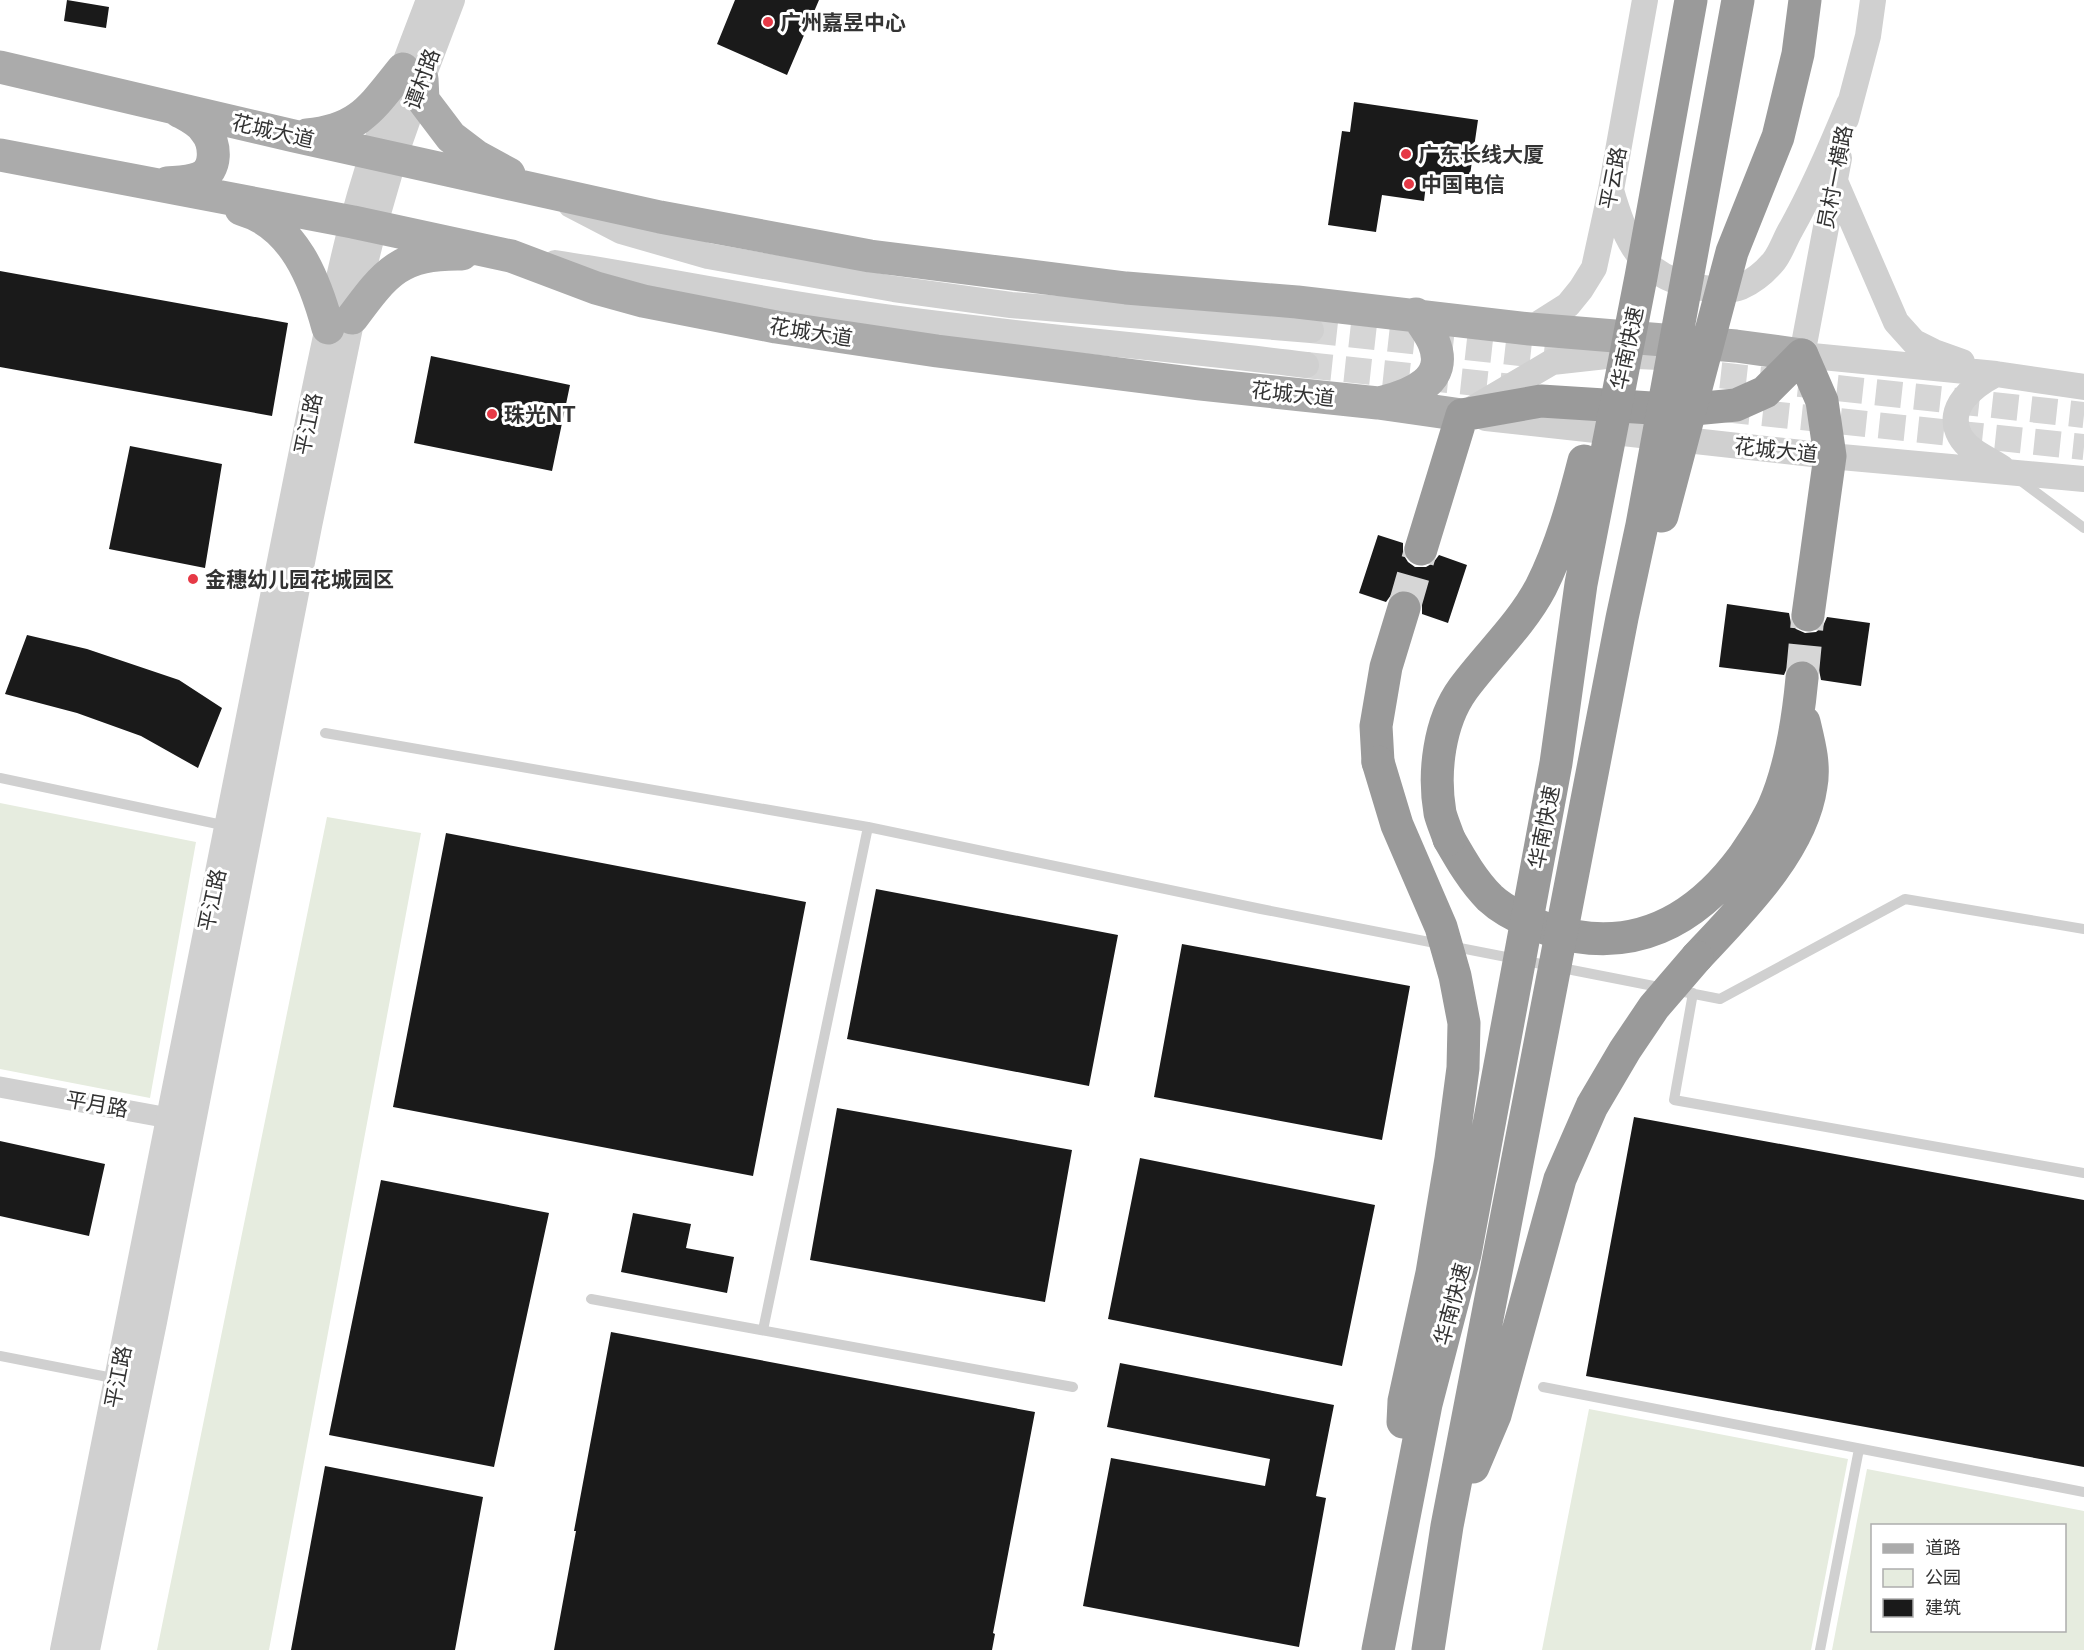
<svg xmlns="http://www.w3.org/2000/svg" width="2084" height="1650" font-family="Inter,'Noto Sans SC',sans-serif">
<rect width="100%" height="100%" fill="#fff"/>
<path fill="#e6ecdf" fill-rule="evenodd" d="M0,803L196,842L150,1098L0,1069Z
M327,817L421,833L269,1650H157Z
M1589,1409L1848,1459L1811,1650H1542Z
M1867,1469L2084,1511V1650H1832ZM1872,1526H2064V1630H1872Z"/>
<path fill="#1a1a1a" d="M67,0L109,7L106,28L64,21Z
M735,0H819L787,75L717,44Z
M1354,102L1478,120L1469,182L1427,176L1424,201L1382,195L1376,232L1328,225L1342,131L1350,132Z
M0,271L288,323L272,416L0,367Z
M431,356L570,385L552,471L414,443Z
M130,446L222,464L205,568L109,549Z
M1378,535L1403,543V554L1408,562L1415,567H1426L1433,563L1439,555L1467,565L1448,623L1422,614V603L1417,595L1410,590H1399L1391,595L1386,602L1359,593Z
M1727,604L1789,613L1791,623L1796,629L1805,633L1816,632L1823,626L1827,617L1870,623L1861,686L1821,680L1819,670L1813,663L1804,659L1794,661L1787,668L1784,675L1719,667Z
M27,635L87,649L179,680L222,708L198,768L141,736L77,713L5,694Z
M446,833L806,902L753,1176L393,1107Z
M876,889L1118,935L1089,1086L847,1039Z
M1182,944L1410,986L1382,1140L1154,1097Z
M837,1108L1072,1150L1045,1302L810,1260Z
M1634,1117L2084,1200V1467L1586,1376Z
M0,1141L105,1164L89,1236L0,1216Z
M1140,1158L1375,1205L1342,1366L1108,1319Z
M381,1180L549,1213L494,1467L329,1435Z
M633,1213L691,1224L686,1248L734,1257L727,1293L621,1272Z
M611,1332L1035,1412L993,1633L995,1634L992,1650H554L576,1531H574Z
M1120,1363L1334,1405L1316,1496L1326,1498L1299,1647L1083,1606L1111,1458L1265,1486L1270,1459L1107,1427Z
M325,1466L483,1497L455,1650H291Z"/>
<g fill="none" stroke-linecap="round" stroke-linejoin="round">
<path stroke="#d6d6d6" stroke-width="26" stroke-dasharray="26 13" stroke-linecap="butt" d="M1311,330L1574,359
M1306,365L1523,388
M1682,371L2084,415
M1724,409L2084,447"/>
<path stroke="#d6d6d6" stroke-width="33" stroke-dasharray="33 16" stroke-linecap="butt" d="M1404,608L1421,549
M1802,678L1808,615"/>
<path stroke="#d0d0d0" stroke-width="10" d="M2017,478L2084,528
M325,733L868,827L1261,909L1720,999L1905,899L2084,929
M0,778L227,826
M1693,993L1674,1100L2084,1173
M591,1299L1073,1387
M763,1330L868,827
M0,1356L118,1379
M1543,1387L2084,1492
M1820,1650L1859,1449"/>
<path stroke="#d0d0d0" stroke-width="21" d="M0,1087L185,1121"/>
<path stroke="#d0d0d0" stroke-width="26" d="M1846,119L1868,36L1873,0
M1834,179L1896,322L1914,342L1934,352L1962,362
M1611,190C1623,232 1636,270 1682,283C1700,288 1724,294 1741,287C1754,281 1765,272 1774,261C1781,252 1785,239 1791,229C1814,188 1831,148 1849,104
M571,205L621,231L708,256L894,289L1011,305L1311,330
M555,263C655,278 754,299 855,313C1005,335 1156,346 1306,365
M1530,329L1568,305L1581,289L1594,268L1611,190L1645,0
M1802,355L1839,158
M1787,359L1802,355L1996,374L2084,387
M1996,374C1975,385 1944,407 1960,436C1968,451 1989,459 2002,468
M1474,408L1552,362L1615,355L1682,358
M1486,418L1830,456L2084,479
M63,1650L299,466C316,384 332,301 353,220C373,145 401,73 429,0
M87,1650L154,1322L309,526L355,303L374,227L394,158L422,79L452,0"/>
<path stroke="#ababab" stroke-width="33" d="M0,67L294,136L660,217L870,256L1126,288L1297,302L1530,329L1736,346L1802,355
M422,79L423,100L451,137L476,156L509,174
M307,135C360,130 372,107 403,69
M0,155L353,222L511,256L596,288L643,301L776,327L937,351L1199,384L1378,403L1462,415
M167,183C177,182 189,182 199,178C218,171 216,143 205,130C199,121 188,116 179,111
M241,209C294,224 315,280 328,328
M352,318C386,272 400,253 462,254
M1383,402C1412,395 1449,380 1434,343C1430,333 1422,323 1416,314"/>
<path stroke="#9a9a9a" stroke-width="33" d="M1421,549L1462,415L1541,401L1683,410L1736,405L1765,392L1802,355L1822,401L1830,456L1808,615
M1378,762L1376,726L1386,667L1404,608
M1449,839C1461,860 1473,881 1490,898C1506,913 1530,923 1550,930C1631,956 1695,922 1743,857C1754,841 1766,824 1774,806C1791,767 1798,721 1802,678
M1697,957C1739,912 1802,851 1811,786C1815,765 1809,743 1804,722"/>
<path stroke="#9a9a9a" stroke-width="33" d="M1662,516L1732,252L1778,137L1798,54L1805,0
M1378,762L1397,825L1441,927L1455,976L1464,1023L1463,1068L1451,1159L1432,1273L1404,1401L1403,1422
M1449,839C1446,830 1442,821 1440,813C1433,773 1439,722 1463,689C1488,655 1521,625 1541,587C1561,547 1573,504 1584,461
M1473,1467L1495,1415L1560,1179L1592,1106L1625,1050L1654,1007L1697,957
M1378,1650L1426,1404L1465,1254L1556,763L1581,584L1641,277L1691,0
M1428,1650L1447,1526L1622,618L1642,525L1738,0"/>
</g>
<g fill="#e63946" stroke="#fff" stroke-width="2">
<circle cx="768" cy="22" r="6"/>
<circle cx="1406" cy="154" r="6"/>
<circle cx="1409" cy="184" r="6"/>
<circle cx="492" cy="414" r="6"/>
<circle cx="193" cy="579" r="6"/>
</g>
<g text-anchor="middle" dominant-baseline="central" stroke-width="6" stroke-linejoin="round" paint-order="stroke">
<g font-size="21" font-weight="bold" fill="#333" stroke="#fff" text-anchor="start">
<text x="780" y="22">广州嘉昱中心</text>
<text x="1418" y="154">广东长线大厦</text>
<text x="1421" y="184">中国电信</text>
<text x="504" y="414">珠光NT</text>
<text x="205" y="579">金穗幼儿园花城园区</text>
</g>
<g font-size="21" fill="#333" stroke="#fff">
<text transform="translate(422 79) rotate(-70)">谭村路</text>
<text transform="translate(273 131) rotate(13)">花城大道</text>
<text transform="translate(1835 177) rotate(-79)">员村一横路</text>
<text transform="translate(1613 178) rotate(-79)">平云路</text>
<text transform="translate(811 332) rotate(9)">花城大道</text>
<text transform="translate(1627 348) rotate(-78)">华南快速</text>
<text transform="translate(1293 394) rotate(6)">花城大道</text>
<text transform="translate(308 424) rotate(-78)">平江路</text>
<text transform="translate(1776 450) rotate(6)">花城大道</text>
<text transform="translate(1544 827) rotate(-79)">华南快速</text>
<text transform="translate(212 900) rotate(-78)">平江路</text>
<text transform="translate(97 1104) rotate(10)">平月路</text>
<text transform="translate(1452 1304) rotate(-75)">华南快速</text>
<text transform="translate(118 1377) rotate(-79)">平江路</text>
</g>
</g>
<rect x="1871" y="1524" width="195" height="108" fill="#ffffff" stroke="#adadad" stroke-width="1.5"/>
<rect x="1883" y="1544" width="30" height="9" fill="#ababab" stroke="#adadad" stroke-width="1.5"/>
<text x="1925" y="1554" font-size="18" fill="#333333">道路</text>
<rect x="1883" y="1569" width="30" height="18" fill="#e6ecdf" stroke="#adadad" stroke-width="1.5"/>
<text x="1925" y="1584" font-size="18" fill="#333333">公园</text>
<rect x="1883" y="1599" width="30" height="18" fill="#1a1a1a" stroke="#adadad" stroke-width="1.5"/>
<text x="1925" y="1614" font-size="18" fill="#333333">建筑</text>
</svg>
